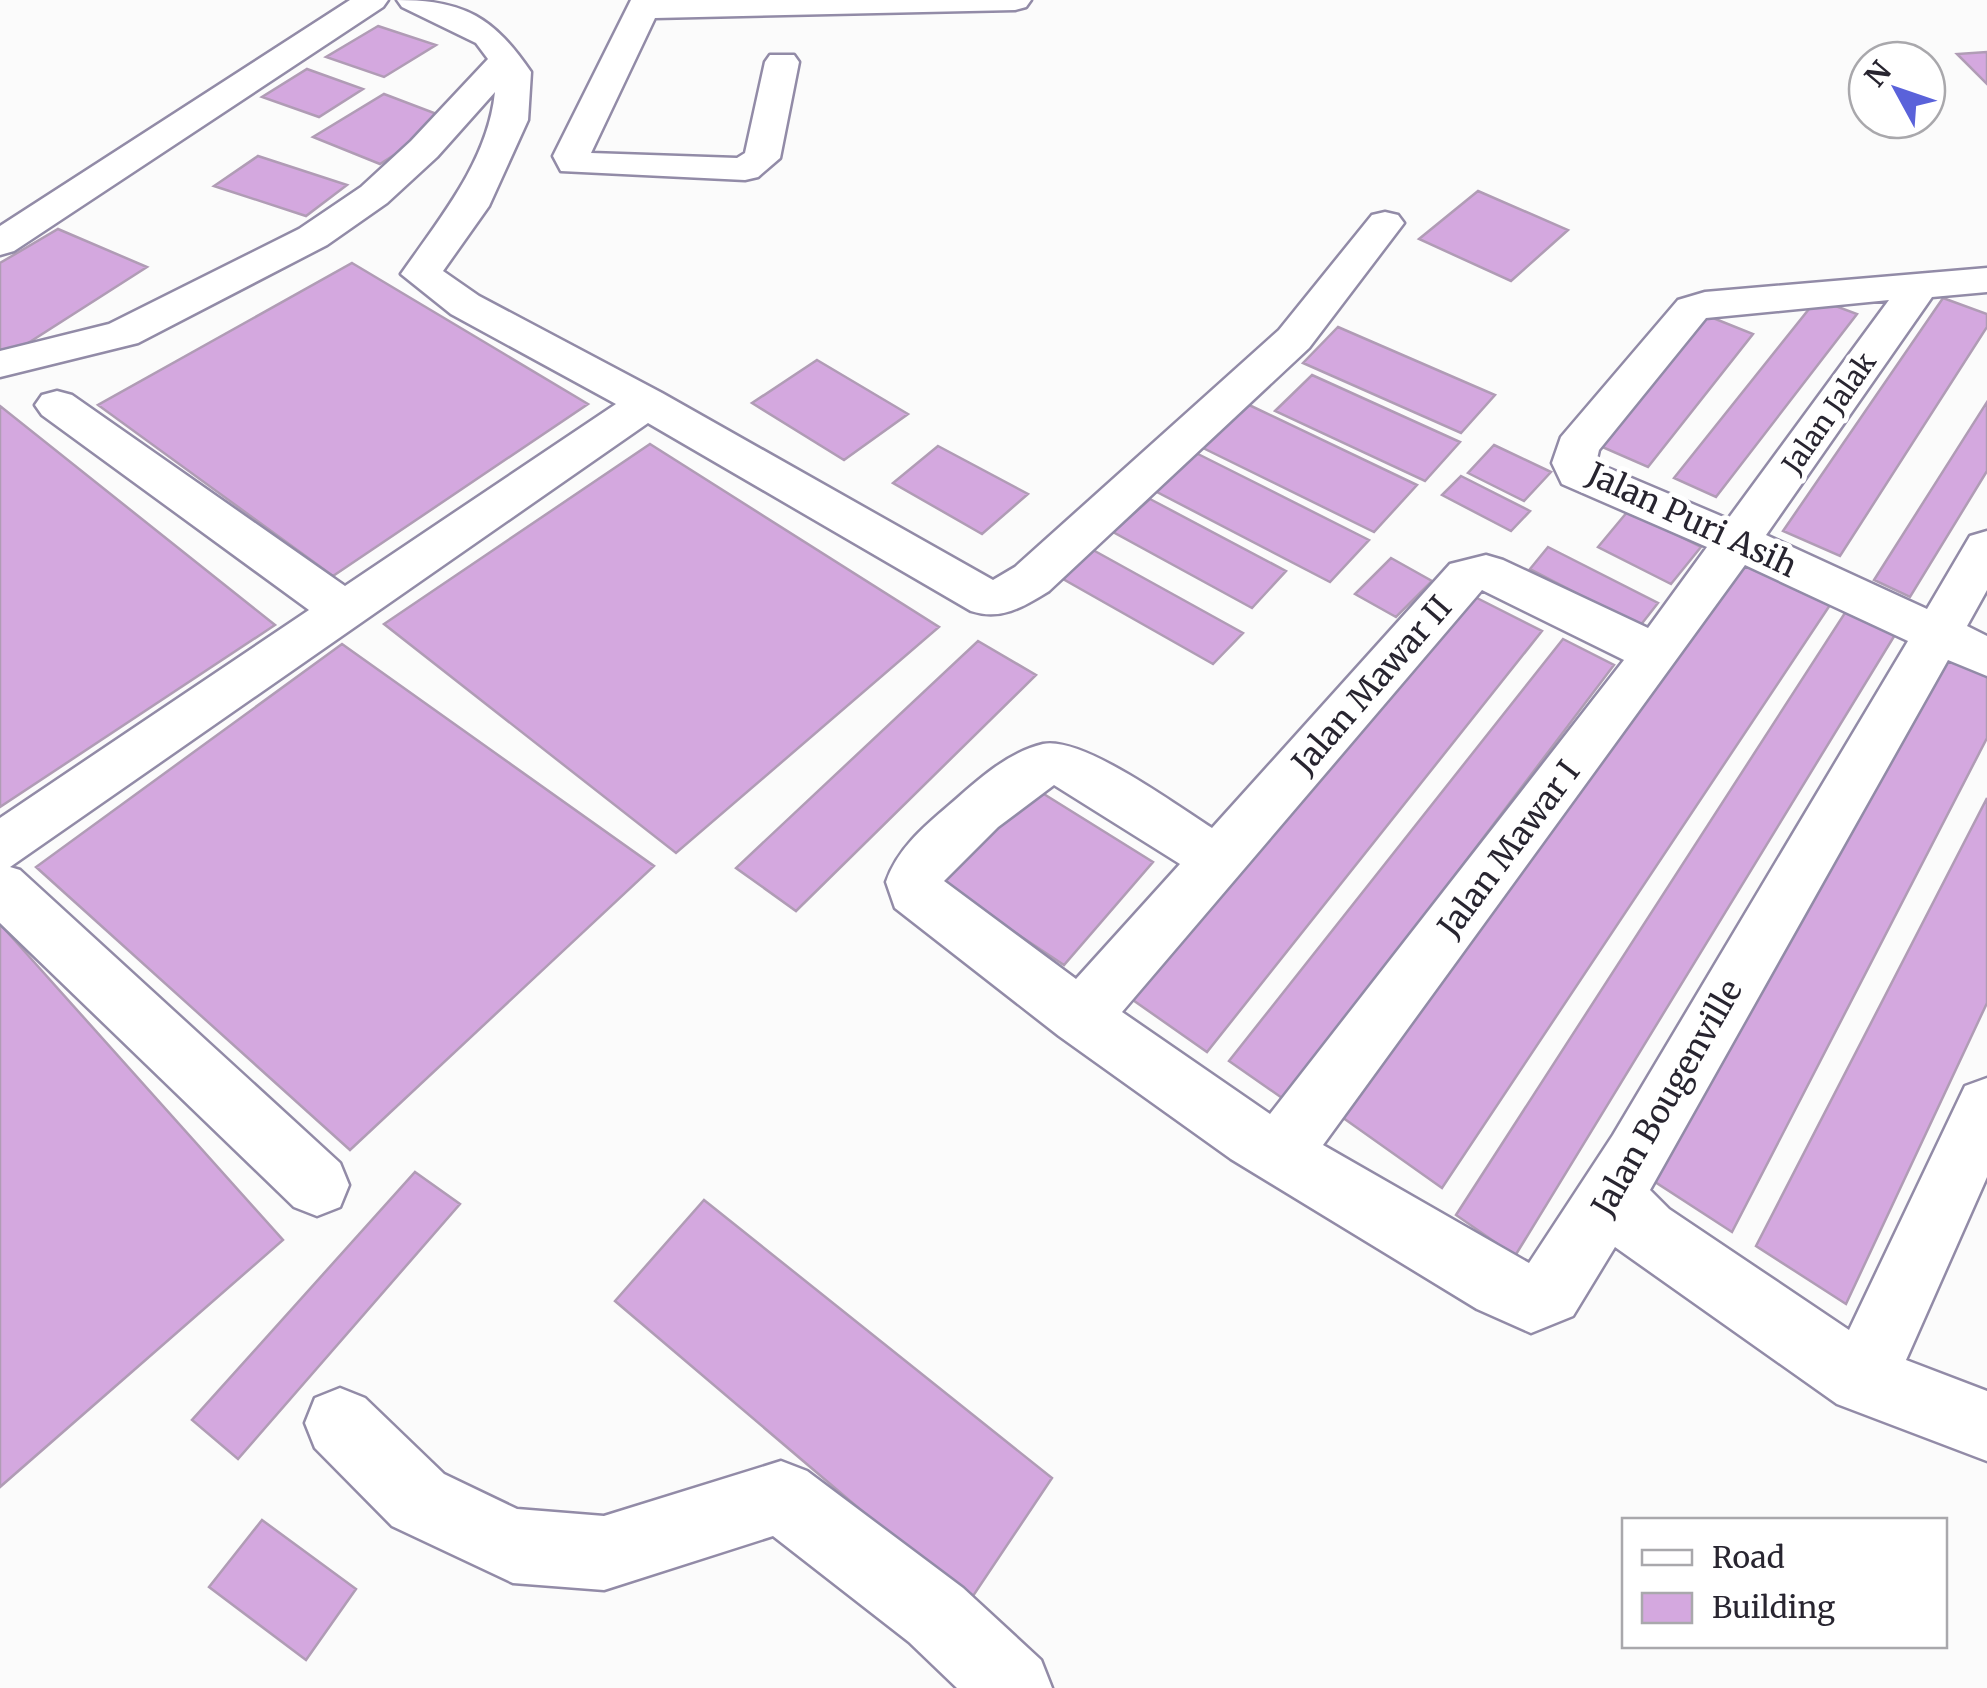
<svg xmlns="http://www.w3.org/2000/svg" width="1987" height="1688" font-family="Merriweather,serif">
<rect width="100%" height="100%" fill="#fbfbfb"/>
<path fill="#d4a8df" stroke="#b09cb5" stroke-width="2.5" d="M378,26L436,45L384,77L326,57Z
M1987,52V84L1957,54Z
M307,69L363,89L319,117L262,97Z
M384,94L450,119L380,164L313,137Z
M258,156L347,185L306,216L214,186Z
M1478,191L1568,230L1511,281L1419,239Z
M58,229L147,267L0,361V263Z
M352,263L588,404L333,576L98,405Z
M1943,298L1987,314V327L1840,556L1783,531Z
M1817,299L1857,314L1716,497L1674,478Z
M1708,316L1753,334L1648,467L1600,446Z
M1338,327L1495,395L1461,433L1303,363Z
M817,360L908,414L844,460L752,403Z
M1312,375L1460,442L1425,481L1275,411Z
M1987,402V471L1910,597L1874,580Z
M1247,404L1417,485L1374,532L1201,447Z
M0,406L275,625L0,807Z
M650,444L939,627L676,853L384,624Z
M1494,445L1551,472L1524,501L1468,473Z
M938,446L1028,494L982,534L893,483Z
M1196,453L1369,540L1330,582L1155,491Z
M1461,476L1530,511L1511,531L1442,495Z
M1150,499L1286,571L1252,608L1113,532Z
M1628,511L1701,547L1671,584L1598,547Z
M1548,547L1658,603L1640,626L1530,569Z
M1093,550L1243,633L1213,664L1063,579Z
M1750,552L1838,593L1442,1188L1339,1115Z
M1391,558L1432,581L1396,617L1355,594Z
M1473,596L1542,631L1207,1052L1130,998Z
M1852,602L1901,625L1515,1256L1456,1215Z
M1563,639L1614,665L1285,1100L1229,1061Z
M978,641L1036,675L796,911L736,868Z
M342,644L654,866L350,1150L36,867Z
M1946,649L1987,667V738L1732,1232L1649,1178Z
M1031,786L1153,862L1064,965L939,882Z
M1987,798V1003L1846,1304L1756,1246Z
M0,924L283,1240L0,1487Z
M415,1172L460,1204L238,1459L192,1420Z
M704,1200L1052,1478L969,1602L615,1301Z
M262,1520L356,1589L306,1660L209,1587Z"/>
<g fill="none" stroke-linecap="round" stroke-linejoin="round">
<defs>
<path id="minor" d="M350,0H388L383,7L14,251L0,255V226Z
M397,0C465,0 494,18 531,72L528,120L489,206L443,271L479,296L662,393L993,580L1015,567L1279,330L1372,215L1385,212L1398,215L1404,223L1309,348L1049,591C1023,607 1001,621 971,611L648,423L10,867L20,870L340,1163L349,1185L340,1207L317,1216L294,1207L0,923V818L309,610L42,415L35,405L42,395L57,391L72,395L345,586L616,404L451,314L401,274C440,218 488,161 495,92L437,157L387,203L327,245L138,343L0,377V351L109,324L299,229L361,187L411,141L488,59L476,43L402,7Z
M631,0H1031L1026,7L1015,10L655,18L591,153L737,158L745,153L765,62L770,55H794L799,62L780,158L758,177L745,180L561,171L553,156Z
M1987,268V292L1932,297L1766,535L1927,609L1970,536L1987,531V590L1967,626L1987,636V676L1948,660L1650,1190L1669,1209L1849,1330L1965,1086L1987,1078V1177L1906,1360L1987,1391V1461L1837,1404L1615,1247L1573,1316L1531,1333L1477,1309L1231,1159L1059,1036L895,908L886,882C898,847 927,824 954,801C980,778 1009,752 1043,744C1083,736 1177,806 1212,828L1450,564L1486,555L1503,560L1648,628L1707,547L1562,484L1552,463L1561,437L1678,300L1705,292ZM1889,300L1728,519L1596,463L1599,450L1706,318ZM1745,565L1908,641L1613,1135L1529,1263L1323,1145ZM1482,590L1624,660L1270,1114L1122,1012ZM1054,785L1180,864L1076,979L944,881L998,827Z
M340,1388L365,1398L444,1474L517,1509L604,1516L781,1461L807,1471L963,1588L1041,1660L1052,1688H957L909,1642L773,1536L604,1590L513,1583L392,1526L315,1448L305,1423L315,1398Z"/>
</defs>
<use href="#minor" stroke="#928ba7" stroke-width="5"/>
<use href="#minor" fill="#fff" fill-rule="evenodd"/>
</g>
<g text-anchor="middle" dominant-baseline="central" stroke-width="10" stroke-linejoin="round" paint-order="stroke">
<g font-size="28" fill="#282530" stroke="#fff">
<text transform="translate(1829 413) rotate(-55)">Jalan Jalak</text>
</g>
<g font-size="32" fill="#282530" stroke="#fff">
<text transform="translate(1692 520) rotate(25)">Jalan Puri Asih</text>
<text transform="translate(1372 685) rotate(-49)">Jalan Mawar II</text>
<text transform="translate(1509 849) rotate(-53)">Jalan Mawar I</text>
<text transform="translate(1667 1098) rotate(-60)">Jalan Bougenville</text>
</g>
</g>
<rect x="1622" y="1518" width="325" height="130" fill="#ffffff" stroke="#a9a8ac" stroke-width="2.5"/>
<rect x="1642" y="1550" width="50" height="15" fill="#ffffff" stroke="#a9a8ac" stroke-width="2.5"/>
<text x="1712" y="1568" font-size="30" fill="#282530">Road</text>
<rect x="1642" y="1593" width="50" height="30" fill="#d4a8df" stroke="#a9a8ac" stroke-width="2.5"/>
<text x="1712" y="1618" font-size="30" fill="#282530">Building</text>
<g transform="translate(1897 90) rotate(310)"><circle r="48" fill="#ffffff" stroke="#a9a8ac" stroke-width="2.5"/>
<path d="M0-8L18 38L0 25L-18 38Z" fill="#5a62da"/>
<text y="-15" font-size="28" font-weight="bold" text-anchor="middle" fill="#282530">N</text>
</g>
</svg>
